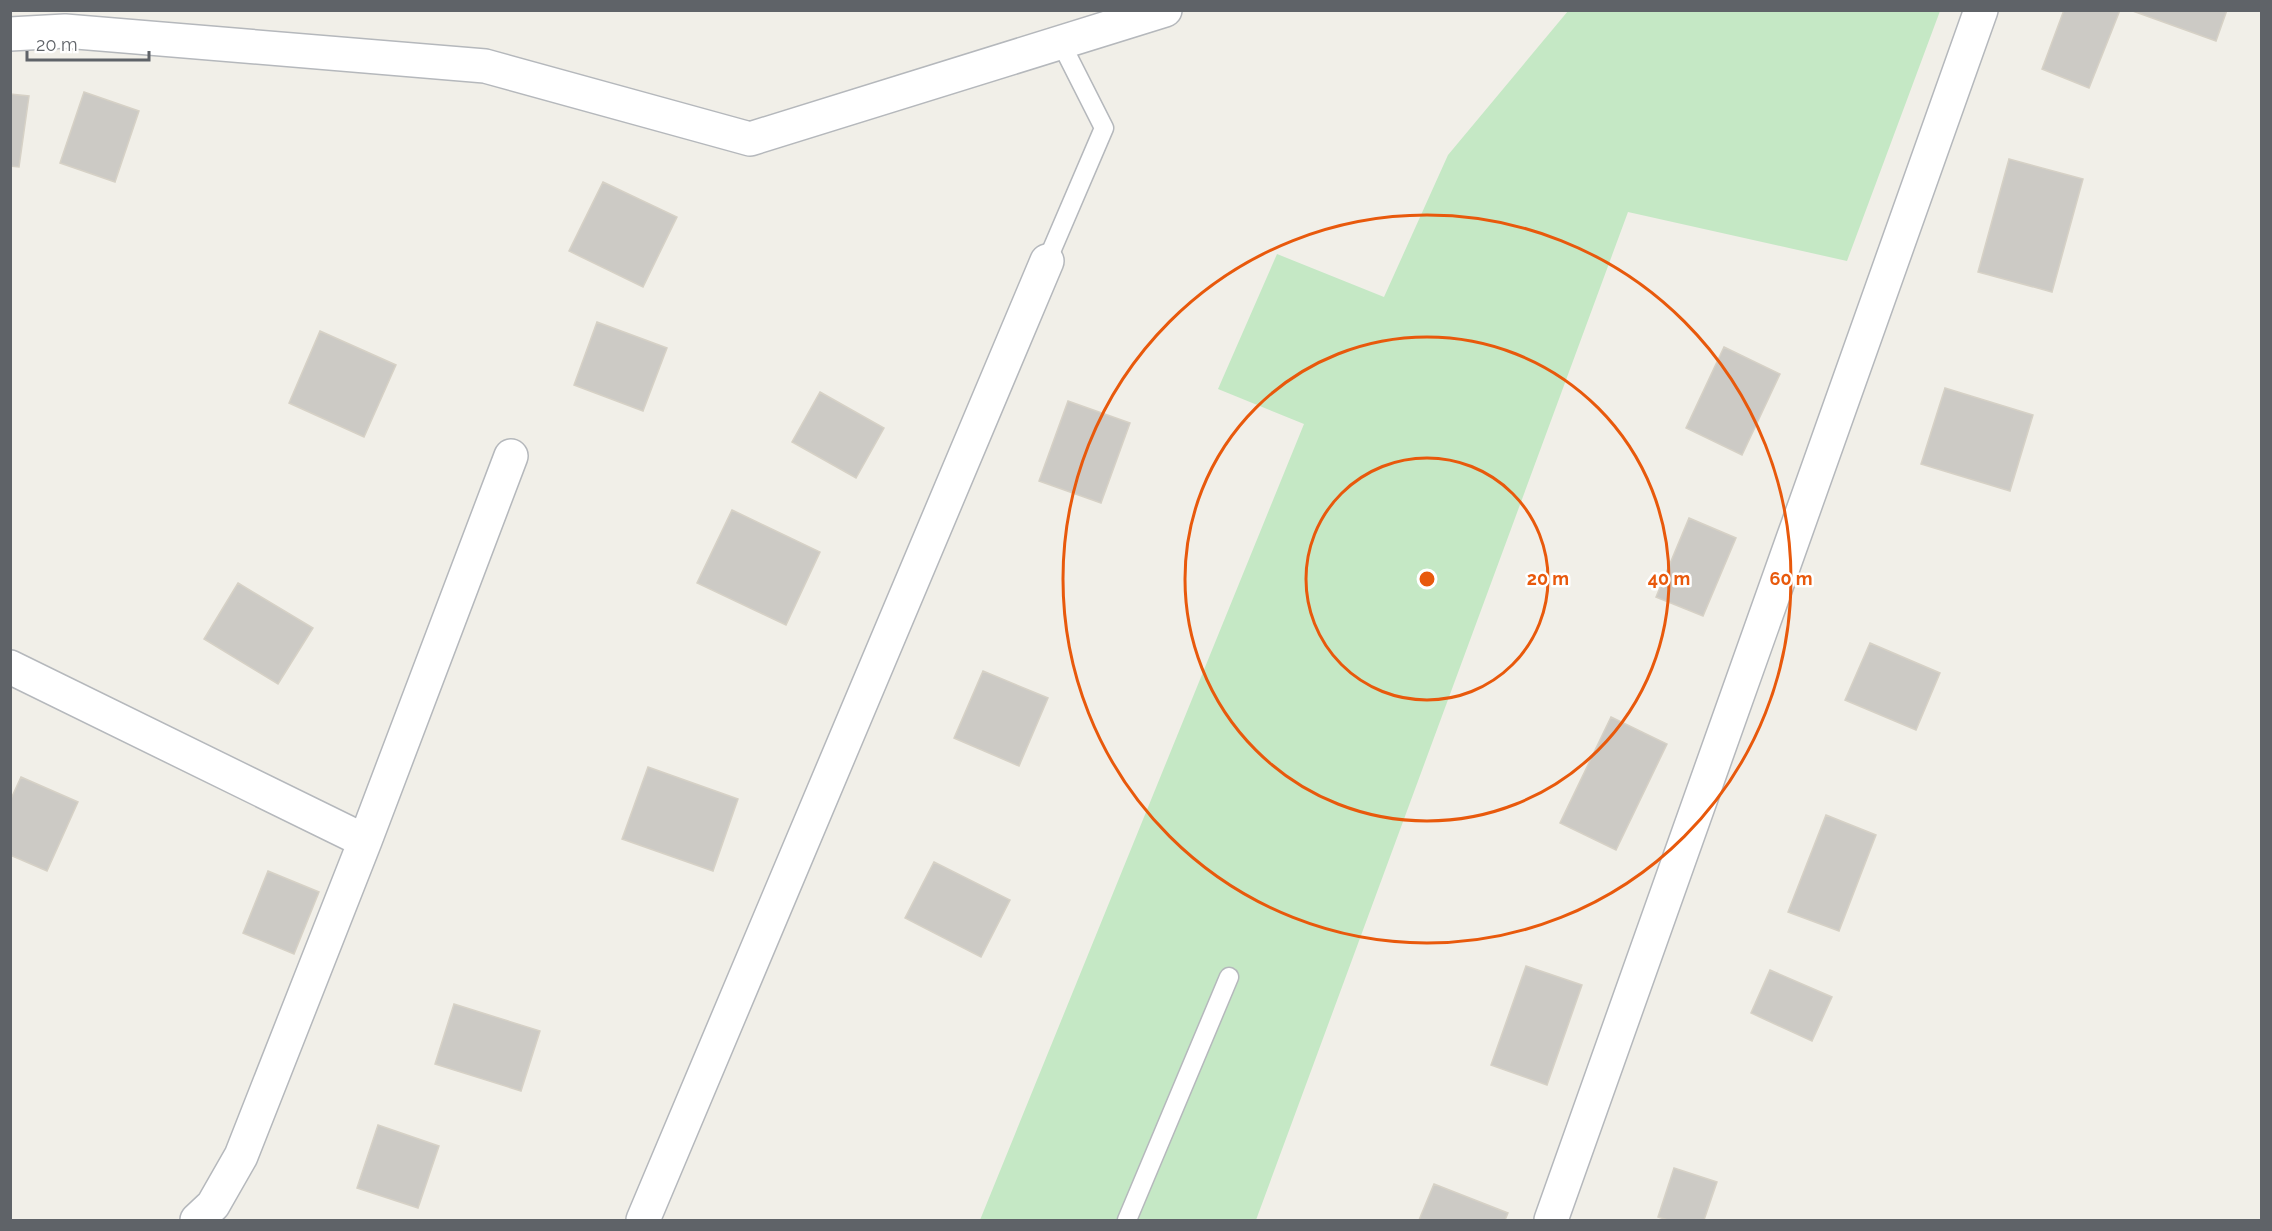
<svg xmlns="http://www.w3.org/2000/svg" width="2272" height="1231" font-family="Raleway,sans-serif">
<rect width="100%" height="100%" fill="#f1efe8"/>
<path fill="#c5e8c5" d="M1568,11H1940L1847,261L1628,212L1256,1220H980L1304,424L1218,389L1277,254L1384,297L1448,155Z"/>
<path fill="#cccac5" stroke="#d6d1c6" stroke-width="1.5" d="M2064,10H2120L2089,88L2042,69Z
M2130,10H2227L2216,41Z
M84,92L139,111L115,182L60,163Z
M10,94L29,96L19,167L10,166Z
M2009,159L2083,179L2052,292L1978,272Z
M603,182L677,217L643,287L569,251Z
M597,322L667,348L643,411L574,385Z
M320,331L396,365L364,437L289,403Z
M1724,347L1780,374L1742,455L1686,428Z
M1945,388L2033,415L2010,491L1921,464Z
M820,392L884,428L856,478L792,442Z
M1068,401L1130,423L1101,503L1039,481Z
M732,510L820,552L786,625L697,583Z
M1689,518L1736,538L1703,616L1656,597Z
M238,583L313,628L278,684L204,639Z
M1870,643L1940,673L1916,730L1845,700Z
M983,671L1048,698L1019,766L954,738Z
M1611,717L1667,744L1616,850L1560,823Z
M648,767L738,799L713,871L622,839Z
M21,777L78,802L47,871L10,855V801Z
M1826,815L1876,835L1839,931L1788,912Z
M934,862L1010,900L981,957L905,918Z
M268,871L319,892L294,954L243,933Z
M1526,966L1582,985L1547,1085L1491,1065Z
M1770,970L1832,997L1812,1041L1751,1013Z
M454,1004L540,1031L521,1091L435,1064Z
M378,1125L439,1146L418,1208L357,1188Z
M1674,1168L1717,1182L1704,1220H1668L1658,1217Z
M1434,1184L1508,1213L1505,1220H1419Z"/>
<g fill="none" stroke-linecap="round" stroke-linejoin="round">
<defs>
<path id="service" d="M1047,261L1104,128L1061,43
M1127,1220L1229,977"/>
<path id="minor" d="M10,34L65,31L485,66L750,139L1165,10
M10,667L365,841
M197,1220L213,1205L241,1156L365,841L511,456
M643,1220L1047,261
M1551,1220L1981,10"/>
</defs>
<use href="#service" stroke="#b5b8bc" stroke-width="21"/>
<use href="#minor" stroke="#b5b8bc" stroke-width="36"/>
<use href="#service" stroke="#fff" stroke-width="18"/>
<use href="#minor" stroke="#fff" stroke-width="33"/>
</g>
<g fill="none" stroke="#e8590c" stroke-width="3">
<circle cx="1427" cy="579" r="121"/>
<circle cx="1427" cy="579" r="242"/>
<circle cx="1427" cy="579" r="364"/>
</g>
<circle cx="1427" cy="579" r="9" fill="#e8590c" stroke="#fff" stroke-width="3"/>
<g font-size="18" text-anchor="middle" font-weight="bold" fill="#e8590c" stroke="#fff" stroke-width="5" stroke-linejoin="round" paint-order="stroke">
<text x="1548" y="585">20 m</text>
<text x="1669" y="585">40 m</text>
<text x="1791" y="585">60 m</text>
</g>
<rect width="2272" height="1231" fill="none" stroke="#5f6368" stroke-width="24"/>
<path d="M27 51v9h122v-9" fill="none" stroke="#5f6368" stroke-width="3"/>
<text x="36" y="51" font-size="18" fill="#5f6368" stroke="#ffffff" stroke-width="4.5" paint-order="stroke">20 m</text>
</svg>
